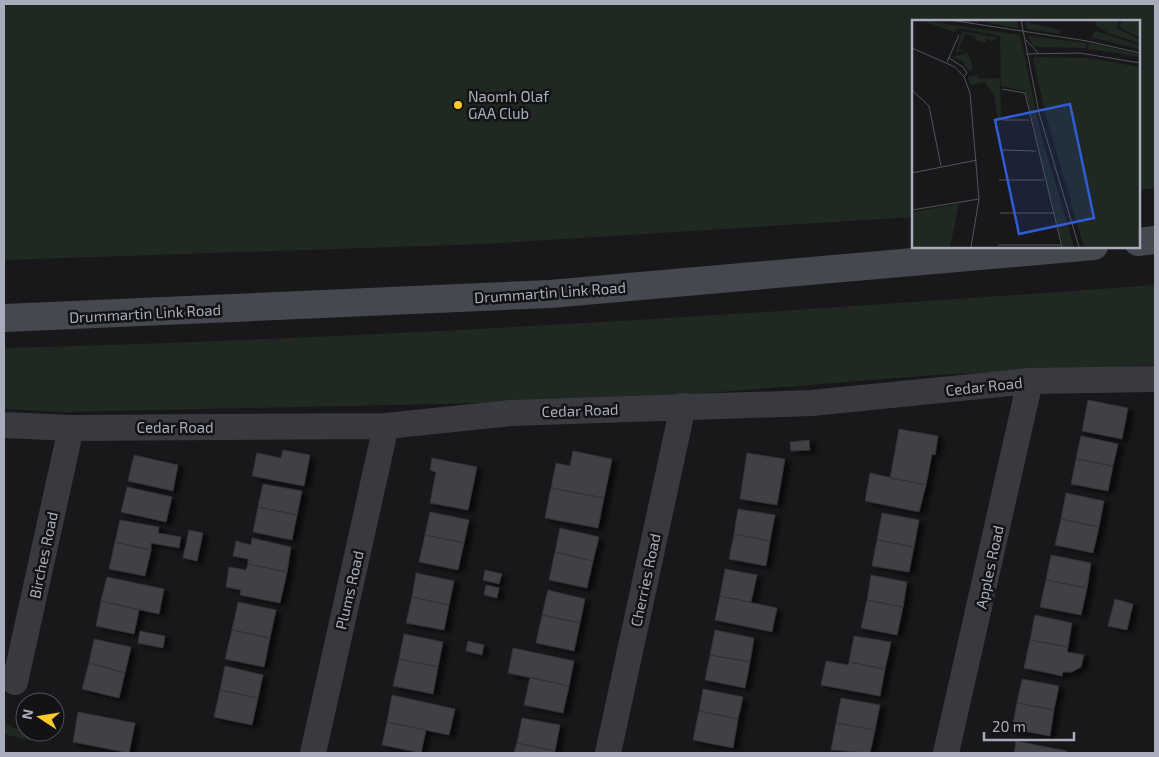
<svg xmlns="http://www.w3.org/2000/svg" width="1159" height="757" font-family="'Exo 2',sans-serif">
<defs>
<filter id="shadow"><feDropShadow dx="5.5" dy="3" stdDeviation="2.5" flood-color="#0009"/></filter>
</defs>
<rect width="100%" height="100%" fill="#18181a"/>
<path fill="#1f2921" d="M4,4H1155V188L1138,190V21H913V217L485,244L4,260Z
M1155,285V365L935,375L620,400L65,412L4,409V348C388,338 772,313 1155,285Z
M4,720L8,725L33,735L32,741L4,734Z"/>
<path fill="#3f4045" stroke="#323237" filter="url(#shadow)" d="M1088,400L1128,408L1122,439L1082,431Z
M899,429L938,436L935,455L932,454L926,485L890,478Z
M1081,436L1118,444L1113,466L1076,459Z
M809,440L810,450L791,451L790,442Z
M283,450L310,455L304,486L252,476L257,453L281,458Z
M573,451L612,459L604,498L551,488L556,463L570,466Z
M747,453L785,459L777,505L740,499Z
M134,455L178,465L173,491L128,481Z
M432,458L477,467L468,510L430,503L436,472L430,470Z
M1076,459L1113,466L1108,491L1071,484Z
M870,473L926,485L919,512L865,501Z
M263,484L302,491L297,515L258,507Z
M127,487L172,497L166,522L121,512Z
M551,488L604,498L598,528L545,518Z
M1066,493L1104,501L1099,527L1061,519Z
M258,507L297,515L292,540L253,532Z
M738,509L775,515L770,541L734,534Z
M430,512L469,520L464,543L425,535Z
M882,513L919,520L914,547L877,540Z
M1061,519L1099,527L1093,553L1055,545Z
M120,520L159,527L158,533L181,537L179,548L151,543V550L115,542Z
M560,528L599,537L593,561L555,552Z
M189,530L203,533L197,561L183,558Z
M734,534L770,541L766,566L729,559Z
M425,535L464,543L458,570L419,562Z
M252,538L291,547L287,572L248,564V559L233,556L236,541L251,545Z
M877,540L914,547L909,572L872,566Z
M115,542L151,550L145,576L109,569Z
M555,552L593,561L587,588L549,580Z
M1051,555L1091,563L1087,588L1046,580Z
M248,564L287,572L280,603L240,595L241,590L226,587L229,567L246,570Z
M725,569L757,575L751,602L720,596Z
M485,570L502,574L499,584L483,580Z
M416,573L454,581L449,605L412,597Z
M871,575L907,582L903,607L867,600Z
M107,577L164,589L159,614L101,601Z
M1046,580L1087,588L1081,615L1040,607Z
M486,585L499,588L497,598L484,595Z
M548,590L585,599L580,623L542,615Z
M720,596L777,608L772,632L715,620Z
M412,597L449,605L444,630L406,623Z
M1115,599L1133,604L1127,630L1108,626Z
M867,600L903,607L897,635L861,628Z
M101,601L139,610L134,634L96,626Z
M238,602L276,610L270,638L232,630Z
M542,615L580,623L574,651L536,643Z
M1035,615L1072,623L1068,647L1030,640Z
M232,630L270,638L264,667L225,659Z
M715,630L754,638L750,662L710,655Z
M140,631L165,636L163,648L138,643Z
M404,634L443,642L438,667L399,659Z
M854,636L891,642L885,669L849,662Z
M94,639L131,647L125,673L89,663Z
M1030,640L1068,647L1067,652L1084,655L1081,667L1072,672H1063L1062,676L1024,668Z
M468,641L484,645L482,655L466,651Z
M513,648L574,661L569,686L508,673Z
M710,655L750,662L745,688L705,680Z
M399,659L438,667L433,694L393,686Z
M826,661L848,665L849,662L885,669L880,696L821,685Z
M89,663L125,673L119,698L82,689Z
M225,666L263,675L258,698L220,690Z
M530,677L569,686L563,713L524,705Z
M1022,679L1059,686L1054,710L1017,703Z
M703,689L743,697L738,719L699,711Z
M220,690L258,698L252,725L214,717Z
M392,695L455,709L449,735L387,722Z
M841,698L880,705L875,730L836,723Z
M1017,703L1054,710L1050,736L1012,729Z
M699,711L738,719L733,748L693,740Z
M78,712L135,723L129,753L73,742Z
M522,718L560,725L555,751L517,743Z
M387,722L426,730L421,753L382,745Z
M836,723L875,730L870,753L831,750Z
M1016,741L1067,751L1066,753H1014Z
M517,743L555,751V753H514Z"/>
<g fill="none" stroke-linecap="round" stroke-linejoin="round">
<path stroke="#393940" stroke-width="26" d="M4,425L71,428L386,426L511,413L812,403L1030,381L1155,379
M15,682L71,428
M313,753L386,426
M608,753L683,406
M946,753L1030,381"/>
<path stroke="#464850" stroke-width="28" d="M1138,242L1155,240
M4,318L550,294L1094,246"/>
</g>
<circle fill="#ffcb2b" stroke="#131316" stroke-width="2" cx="458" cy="105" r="5"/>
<g text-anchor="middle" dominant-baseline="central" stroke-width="5" stroke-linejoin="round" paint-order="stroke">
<g font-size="15" fill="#a9adbb" stroke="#131316" text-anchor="start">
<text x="468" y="96">Naomh Olaf<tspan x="468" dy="17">GAA Club</tspan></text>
</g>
<g font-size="15" fill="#a9adbb" stroke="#131316">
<text transform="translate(550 292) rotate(-4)">Drummartin Link Road</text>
<text transform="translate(145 313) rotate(-3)">Drummartin Link Road</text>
<text transform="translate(984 386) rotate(-6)">Cedar Road</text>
<text transform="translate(580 410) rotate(-2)">Cedar Road</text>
<text x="175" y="427">Cedar Road</text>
<text transform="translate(43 555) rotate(-78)">Birches Road</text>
<text transform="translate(989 567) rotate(-78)">Apples Road</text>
<text transform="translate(645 580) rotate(-78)">Cherries Road</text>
<text transform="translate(349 590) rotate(-77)">Plums Road</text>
</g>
</g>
<g transform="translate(912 20)">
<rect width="228" height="228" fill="#18181a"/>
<path d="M8,0L108,15L129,114L162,227H151L113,71L89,66L88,16L48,8L42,12ZM63,0H105L107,8H103ZM183,0H208L204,8L227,19V23L197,13L184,6ZM210,0H227V17L207,7ZM114,2L148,10V14L115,9ZM50,11L87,18L79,21L74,18V22H66L62,16L53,14L46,30H53L44,32ZM184,11L227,25V29L179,17ZM116,16L175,23L174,28L127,27L121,26ZM177,23L227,34V37L176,29ZM55,33L61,46L58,52L50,41L41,37ZM124,37L177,38L227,47V227H172L134,96L121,39ZM65,55L67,59L88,58L89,94L86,103L82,76L73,62L59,65L56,57ZM47,184L38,227H0V192Z" fill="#1f2921"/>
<path fill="none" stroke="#52545a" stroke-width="1" d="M38,0L175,21L228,33M109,0L127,93L167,227M114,20L126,33M0,28L43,47L52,57L58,73L67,179L59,227M114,34L168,33L228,43M37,38L51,47L55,53L52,56M35,42L47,15M90,69L113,73L150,227M0,70L17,86L29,146M91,100H117M89,130L124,131M0,153L65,140M87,160H132M0,190L67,179M88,193H142M86,225H149"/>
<path fill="#325cd4" fill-opacity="0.15" stroke="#325cd4" stroke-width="2.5" d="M158,84L182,198L107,214L83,100Z"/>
<rect width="228" height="228" fill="none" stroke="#a9adbb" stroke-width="2.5"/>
</g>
<rect width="1159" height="757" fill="none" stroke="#a9adbb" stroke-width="10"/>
<g transform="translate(40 717) rotate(282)"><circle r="24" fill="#131316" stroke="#4f5158"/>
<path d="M0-4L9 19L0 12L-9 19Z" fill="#ffcb2b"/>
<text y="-8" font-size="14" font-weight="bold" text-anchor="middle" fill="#a9adbb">N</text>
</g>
<path d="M984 732v8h90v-8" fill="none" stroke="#a9adbb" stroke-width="2.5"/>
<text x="992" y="732" font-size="15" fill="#a9adbb" stroke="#131316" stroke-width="4" paint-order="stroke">20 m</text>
</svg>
